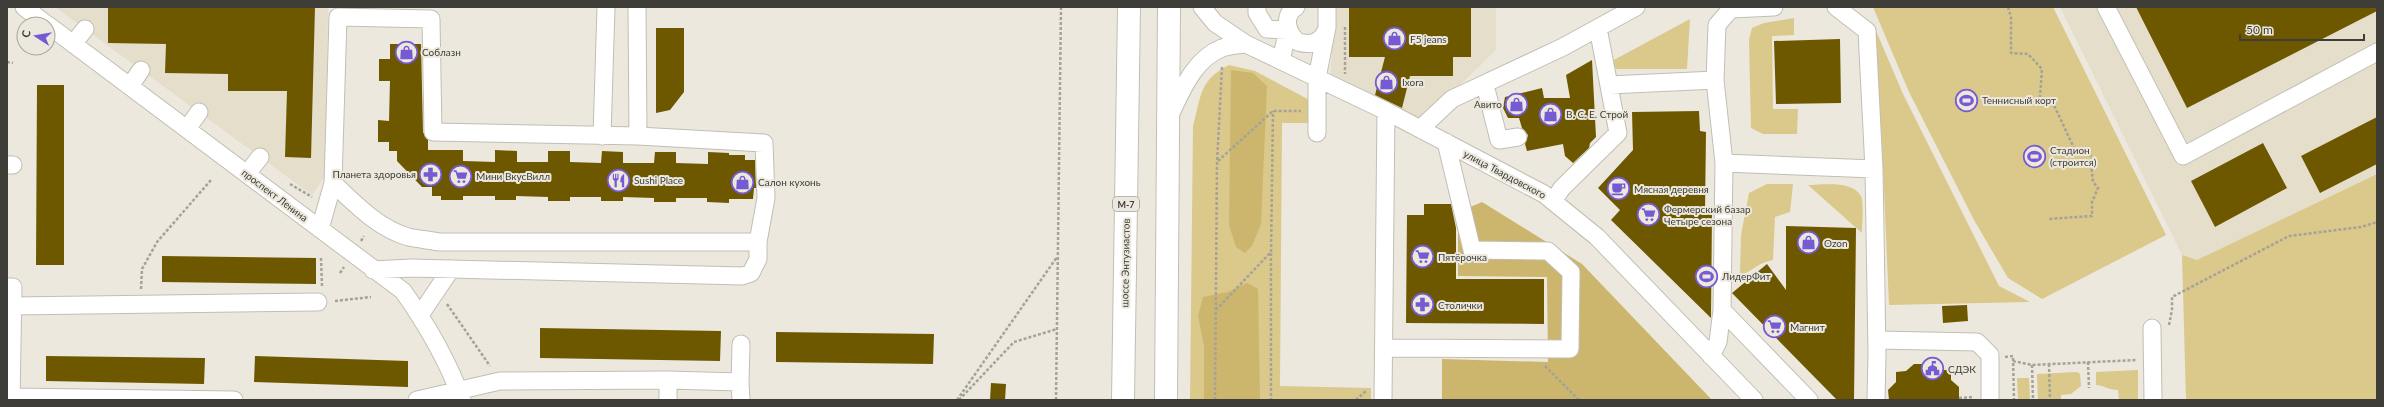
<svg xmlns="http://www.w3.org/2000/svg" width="2384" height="407" font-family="Lato,sans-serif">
<rect width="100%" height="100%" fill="#ece8dd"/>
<path fill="#e4decb" d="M55,7H328L325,176L312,195Z
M1332,7H1496V50L1425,119L1382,106L1331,81Z
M2060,7H2377V174L2197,260L2182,255Z"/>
<path fill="#dbc88b" d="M1873,7H2053L2166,235L2042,299L2008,278L1974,220L1909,92Z
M1794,18V35L1772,36L1773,109H1798L1797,134H1763L1751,128L1749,40L1752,28L1764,23Z
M1690,19L1687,69H1616L1612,61Z
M1874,26L1903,94L1999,286L2030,302L1889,305L1882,144Z
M1229,65L1255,71L1313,102V123H1282L1280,386L1371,388V400H1190L1193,126C1201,97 1199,80 1229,65Z
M2377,174V400H2186L2182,255L2197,260Z
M1767,184H1793L1790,212L1775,217L1773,260C1756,263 1753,272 1740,275L1741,235L1749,193Z
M1808,185C1823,185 1852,180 1861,196C1864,203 1862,225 1862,233Z
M2138,370V400H2119L2118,390C2108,390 2103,385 2096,385V372Z
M2077,372L2080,374L2081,386L2071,394L2061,395V400H2038L2037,374Z
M2017,378H2029L2030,400H2018Z"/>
<path fill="#ccb66e" d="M1231,70L1253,73L1267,86L1261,224L1252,246L1245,253L1236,247L1229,225Z
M1482,202L1582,264L1712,400H1442V359L1548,362L1547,277L1458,276V206L1468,208Z
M1247,283L1258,289L1260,400H1204V346L1198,316L1203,297L1228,292Z"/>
<path fill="#6d5800" d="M108,7H315L311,158L285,157L287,91H228V74L165,73L166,44L108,43Z
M1349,7H1471V57H1453V76H1410L1402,108L1375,95L1385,57H1349Z
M2136,7H2377V11L2187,108Z
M656,28H684V92L670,110L656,113Z
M1840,39L1841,103L1776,104L1774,41Z
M390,44H421L423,132L428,140V150H463V161L495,162V150L517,151V162H548V151H570V162L601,163L602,151L623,152V163H654L655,152H676V163L708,164V152L729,153V155H745V160H755L756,188H754L753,199H729V203L707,202V198H676V202H654V198L623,197V201H601V197H570V201H548V197L516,196V200H495V196H463V200H441V196H432V187H422L397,161V151H389V142H378V120L389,121L390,81H379V59H390Z
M1592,60L1596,137L1590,143L1589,148L1573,163L1565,156L1563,144L1527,151L1525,144L1528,135L1522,128L1519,118H1508L1503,108L1505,97L1542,88L1544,98H1570L1566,75Z
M37,85H64V265H36Z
M1699,111L1700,131L1706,132L1705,212H1712L1711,318L1611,220L1620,210L1598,188L1633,150L1632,112Z
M2377,117V164L2320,193L2301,156Z
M2263,143L2287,188L2215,227L2191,181Z
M1424,204H1451L1456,228V279H1544V324L1406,323L1407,215H1424Z
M1786,226L1856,228L1854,400H1837L1732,293L1767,264L1786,290Z
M162,256L316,258V284L162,282Z
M1967,305L1968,321L1943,323L1942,306Z
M540,328L721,331L720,361L540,358Z
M776,332L934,334L933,364L776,362Z
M46,356L205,358L204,384L46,381Z
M255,356L408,361V387L254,382Z
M1914,364H1934L1941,370H1951V380L1959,387V400H1889L1888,390L1896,382V372L1906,371Z
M991,383L1006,384L1005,400H990Z"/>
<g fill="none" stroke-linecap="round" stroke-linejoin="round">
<defs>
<path id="minor" d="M24,7L46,24
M637,7L638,136
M1202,7L1215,23L1246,44L1386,111L1544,194L1597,237L1754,400
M1257,7V13L1267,29L1288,30L1281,60
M1296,7C1282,16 1287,33 1298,42C1312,46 1322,42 1327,28
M1836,7L1867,31L1874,169
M2106,7L2183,156L2377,52
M48,25L403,291C427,325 448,361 462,400
M73,44L85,29
M1485,85L1499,140L1518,137
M1609,85L1715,80
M130,86L141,70
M1170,115C1182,90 1194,59 1222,48C1229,45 1239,45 1246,44
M187,129L199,112
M1420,129L1452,99L1563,47L1636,7
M1317,133V78L1327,27V7
M602,136L606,7
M1724,163L1874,169L1877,354L1876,400
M7,165H13
M247,174L260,157
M1553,201L1562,188L1618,133L1598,28
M320,229L333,183C355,204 378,228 408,237C418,239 429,240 439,242H758L766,198L764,143L638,136L433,132L431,19L338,17L333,183
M373,270L411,268L742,276L751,273L758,259V242
M7,287H13L11,400
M13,306L318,302
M1722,310L1724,163L1715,80L1717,25L1731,9L1774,7
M420,315L451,269
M2152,328L2153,400
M1877,340L1977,342L1990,355V400
M1384,348L1570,349L1571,272L1548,251L1472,250L1446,142
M1711,356L1718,342L1722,310L1809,400
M740,382L741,344
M11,397L234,400
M417,400L500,381L668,380L740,382L741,400
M668,400V380
M1383,400L1386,111"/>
<path id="highway" d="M1123,400L1129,7
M1166,400L1169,7"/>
</defs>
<use href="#minor" stroke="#c1beb3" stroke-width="19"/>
<use href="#highway" stroke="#c1beb3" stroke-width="24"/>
<path stroke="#a5a299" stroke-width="2.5" stroke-dasharray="3 2" stroke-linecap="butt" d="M2008,7L2011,17V53L2028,54L2042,69L2040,97L2052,101L2075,150L2090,153L2093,182L2098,188L2092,202V216L2048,219
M1345,27V74
M7,62L13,63
M1218,161L1273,111H1301
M290,184L312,197
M361,241L364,236
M1271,253V400
M321,258L322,286
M340,273L344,267
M141,289L142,269L157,242L211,180
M335,301L371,297
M447,304L490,366
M1216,310L1271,252L1273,111
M2169,325L2172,310V297L2289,236L2361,227L2377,222
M2005,357L2013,356L2014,400
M2013,361L2032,365L2136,360
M2088,362L2089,388
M2049,364L2050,400
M2032,365L2033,400
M1545,366L1579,400
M1959,398L1974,397
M957,400L1057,257
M959,400L1014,342L1057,329
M1056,400L1061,7
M1215,400L1217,162L1222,67
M1356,400L1366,391"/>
<use href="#minor" stroke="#fff" stroke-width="17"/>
<use href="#highway" stroke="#fff" stroke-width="22"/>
</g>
<defs>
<symbol id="shop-ring" viewBox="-11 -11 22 22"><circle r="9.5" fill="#ece8dd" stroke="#765ad4" stroke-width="1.5"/><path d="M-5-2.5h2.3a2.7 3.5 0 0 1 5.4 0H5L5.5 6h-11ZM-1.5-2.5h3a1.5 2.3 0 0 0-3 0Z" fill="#765ad4"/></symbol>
<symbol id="stadium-ring" viewBox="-11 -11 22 22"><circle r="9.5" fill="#ece8dd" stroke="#765ad4" stroke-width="1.5"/><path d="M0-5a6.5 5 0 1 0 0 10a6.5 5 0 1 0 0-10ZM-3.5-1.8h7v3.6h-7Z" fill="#765ad4"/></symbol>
<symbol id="pharmacy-ring" viewBox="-11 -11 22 22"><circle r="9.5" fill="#ece8dd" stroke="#765ad4" stroke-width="1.5"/><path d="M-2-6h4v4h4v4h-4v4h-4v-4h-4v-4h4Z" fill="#765ad4"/></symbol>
<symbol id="supermarket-ring" viewBox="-11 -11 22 22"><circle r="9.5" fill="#ece8dd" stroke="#765ad4" stroke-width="1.5"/><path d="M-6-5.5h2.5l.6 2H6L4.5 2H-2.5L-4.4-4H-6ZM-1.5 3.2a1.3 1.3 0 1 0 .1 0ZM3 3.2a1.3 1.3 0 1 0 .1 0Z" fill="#765ad4"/></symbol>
<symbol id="restaurant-ring" viewBox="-11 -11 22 22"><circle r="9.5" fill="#ece8dd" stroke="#765ad4" stroke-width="1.5"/><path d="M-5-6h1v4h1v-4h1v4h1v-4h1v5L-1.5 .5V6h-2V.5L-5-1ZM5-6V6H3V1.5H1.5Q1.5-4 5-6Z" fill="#765ad4"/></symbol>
<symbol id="cafe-ring" viewBox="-11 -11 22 22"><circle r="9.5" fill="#ece8dd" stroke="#765ad4" stroke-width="1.5"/><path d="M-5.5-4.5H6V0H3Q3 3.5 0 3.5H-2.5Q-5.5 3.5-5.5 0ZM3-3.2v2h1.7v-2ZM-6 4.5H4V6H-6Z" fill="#765ad4"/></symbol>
<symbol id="civic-ring" viewBox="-11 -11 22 22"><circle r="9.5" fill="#ece8dd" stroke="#765ad4" stroke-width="1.5"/><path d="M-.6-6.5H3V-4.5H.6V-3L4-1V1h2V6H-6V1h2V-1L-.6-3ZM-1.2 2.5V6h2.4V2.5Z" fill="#765ad4"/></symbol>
</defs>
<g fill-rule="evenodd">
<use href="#shop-ring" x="1382" y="26" width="25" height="25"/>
<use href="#shop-ring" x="394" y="40" width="25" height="25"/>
<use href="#shop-ring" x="1374" y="70" width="25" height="25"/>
<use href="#stadium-ring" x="1954" y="88" width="25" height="25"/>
<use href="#shop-ring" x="1504" y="92" width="25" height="25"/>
<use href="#shop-ring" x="1538" y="102" width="25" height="25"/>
<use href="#stadium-ring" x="2022" y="144" width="25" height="25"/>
<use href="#pharmacy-ring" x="418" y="162" width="25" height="25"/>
<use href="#supermarket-ring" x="448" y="164" width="25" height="25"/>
<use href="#restaurant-ring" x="606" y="168" width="25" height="25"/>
<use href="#shop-ring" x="730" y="170" width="25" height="25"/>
<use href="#cafe-ring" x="1606" y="176" width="25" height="25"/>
<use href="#supermarket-ring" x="1636" y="202" width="25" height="25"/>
<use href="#shop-ring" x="1796" y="230" width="25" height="25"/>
<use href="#supermarket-ring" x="1410" y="244" width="25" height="25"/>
<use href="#stadium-ring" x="1694" y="264" width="25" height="25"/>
<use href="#pharmacy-ring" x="1410" y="292" width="25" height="25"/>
<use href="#supermarket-ring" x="1762" y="314" width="25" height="25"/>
<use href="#civic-ring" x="1920" y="356" width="25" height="25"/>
</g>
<g text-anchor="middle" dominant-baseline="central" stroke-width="4" stroke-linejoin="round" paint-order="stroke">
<rect fill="#ece8dd" stroke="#72706a" stroke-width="1" x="1113" y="197" width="26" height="14" rx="3"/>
<g font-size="9" font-weight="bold" fill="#3e3d38">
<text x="1126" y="204">М-7</text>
</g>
<g font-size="10" fill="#3e3d38" stroke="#ece8dd" text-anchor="start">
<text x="1410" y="39">F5 jeans</text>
<text x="422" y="52">Соблазн</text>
<text x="1402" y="82">Ixora</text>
<text x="1982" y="100">Теннисный корт</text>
<text x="1502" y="104" text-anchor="end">Авито</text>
<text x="1566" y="114">В. С. Е. Строй</text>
<text x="2050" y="150">Стадион<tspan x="2050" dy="12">(строится)</tspan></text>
<text x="416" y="174" text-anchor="end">Планета здоровья</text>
<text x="476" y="176">Мини ВкусВилл</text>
<text x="634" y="180">Sushi Place</text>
<text x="758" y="182">Салон кухонь</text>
<text x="1634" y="189">Мясная деревня</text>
<text x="1664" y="209">Фермерский базар<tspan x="1664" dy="12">Четыре сезона</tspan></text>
<text x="1824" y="243">Ozon</text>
<text x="1438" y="257">Пятёрочка</text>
<text x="1722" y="276">ЛидерФит</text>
<text x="1438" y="305">Столички</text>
<text x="1790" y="327">Магнит</text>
<text x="1948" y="369">СДЭК</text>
</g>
<g font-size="10" fill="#3e3d38" stroke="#ece8dd">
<text transform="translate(1505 174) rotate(28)">улица Твардовского</text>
<text transform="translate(275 195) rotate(37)">проспект Ленина</text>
<text transform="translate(1125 263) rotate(-89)">шоссе Энтузиастов</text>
</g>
</g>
<rect width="2384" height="407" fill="none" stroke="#3e3d38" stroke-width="16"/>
<g transform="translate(36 36) rotate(282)"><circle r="19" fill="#ece8dd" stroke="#a6a49b"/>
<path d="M0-3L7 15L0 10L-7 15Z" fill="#765ad4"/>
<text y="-6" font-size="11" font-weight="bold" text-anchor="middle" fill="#3e3d38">С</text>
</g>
<path d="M2240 34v6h124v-6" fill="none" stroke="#3e3d38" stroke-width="2"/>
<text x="2246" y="34" font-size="12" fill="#3e3d38" stroke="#ece8dd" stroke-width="3" paint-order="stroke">50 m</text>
</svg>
